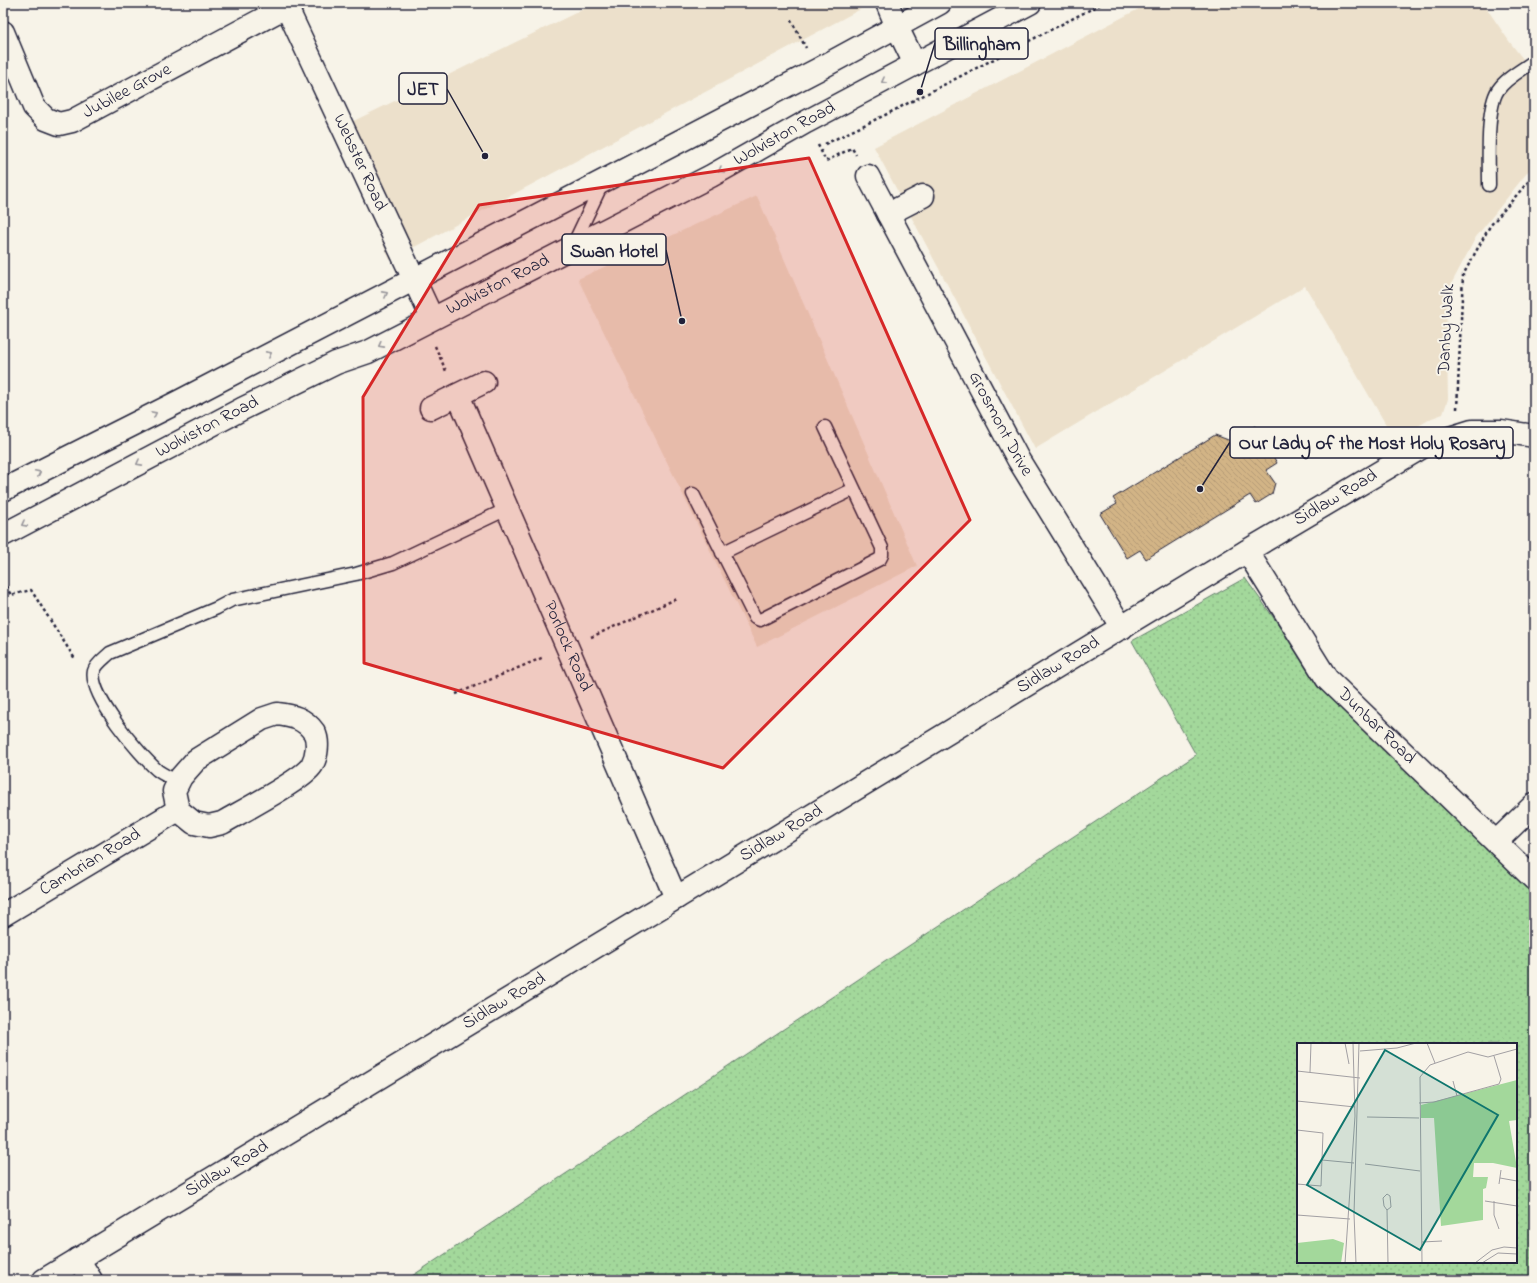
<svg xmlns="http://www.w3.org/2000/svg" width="1537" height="1283" font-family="'Indie Flower',sans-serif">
<defs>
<pattern id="park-dots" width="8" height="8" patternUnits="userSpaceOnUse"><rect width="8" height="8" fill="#a3d89b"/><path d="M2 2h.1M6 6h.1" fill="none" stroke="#8cb986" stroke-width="1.8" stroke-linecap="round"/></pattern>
<pattern id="building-back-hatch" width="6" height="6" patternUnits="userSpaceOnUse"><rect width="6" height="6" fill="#d2b486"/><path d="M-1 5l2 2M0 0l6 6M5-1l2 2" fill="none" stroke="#b49a75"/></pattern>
</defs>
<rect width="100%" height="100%" fill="#f7f3e8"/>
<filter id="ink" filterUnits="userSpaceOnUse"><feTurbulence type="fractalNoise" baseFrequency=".025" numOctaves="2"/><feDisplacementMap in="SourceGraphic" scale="8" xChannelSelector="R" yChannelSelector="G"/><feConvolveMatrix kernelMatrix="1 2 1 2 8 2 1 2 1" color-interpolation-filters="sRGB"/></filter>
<g filter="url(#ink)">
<path fill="#ece0cb" d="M596,3H872L390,260L333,131Z
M1150,3H1483L1509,41L1534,73V164L1476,237L1446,294L1448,399L1443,414L1432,418L1395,440L1305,286L1035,449L874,147Z
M757,196L917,566L757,647L578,279Z"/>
<path fill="url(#park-dots)" stroke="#627d6b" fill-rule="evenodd" d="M1245,578L1322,685L1534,894V1280H406L1196,755L1132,641ZM1298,1044H1516V1262H1298Z"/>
<path fill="url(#building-back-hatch)" stroke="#22223b" d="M1255,426L1277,463L1266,470L1275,483L1272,494L1256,504L1250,495L1146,559L1140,550L1127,558L1100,514L1117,504L1113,498L1215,435L1231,441Z"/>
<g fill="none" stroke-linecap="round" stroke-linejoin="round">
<defs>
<path id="lane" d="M1489,185C1489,162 1486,108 1498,90C1506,78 1522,70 1534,61
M573,245L602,184
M693,494L755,618L760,620L880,559L882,555V548L825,427
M722,553L854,489
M178,782C172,778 163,775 157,770C140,755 88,695 94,671C96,664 105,658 110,653L217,608L232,600L356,574L393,563L507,509"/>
<g id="street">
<path d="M887,3L897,27"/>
<path id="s1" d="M286,6L432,318"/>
<path id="s2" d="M3,32L34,107L46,119L59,124L72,121L293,3"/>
<path id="s3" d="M868,176L1018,459L1122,628"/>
<path d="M888,214L923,196"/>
<path id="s4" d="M458,395L676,898"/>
<path d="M431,408L484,382"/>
<path id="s5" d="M1247,551L1327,679L1534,879"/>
<path d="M277,714C293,716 304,718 314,732C319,741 317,756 312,765C304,779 239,813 222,823L209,826L194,823L178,810L174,791L181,777L196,760L262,719Z"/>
<path d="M1496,842L1534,805"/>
<path id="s6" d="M3,915L178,810"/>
<path d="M78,1259L91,1280"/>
<path id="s7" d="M44,1280L676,898L1247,551L1424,446L1472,431H1501L1534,436"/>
</g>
<g id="secondary">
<path d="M897,27L915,64"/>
<path d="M3,490L180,401L817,70L940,3"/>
<path id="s8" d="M3,535L242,409L336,363L368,352L711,176L806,122L1030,3"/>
</g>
</defs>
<use href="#lane" stroke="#22223b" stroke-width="15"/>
<use href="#street" stroke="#22223b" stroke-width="25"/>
<use href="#secondary" stroke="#22223b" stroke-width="25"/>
<path stroke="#22223b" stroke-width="2.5" stroke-dasharray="3 3" stroke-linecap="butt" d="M791,20L806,48
M825,144L887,114L1103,3
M818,145L826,161L852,148L856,155
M435,346L446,371
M1457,409L1463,275L1490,226L1534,175
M3,581L11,595L31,590L75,659
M591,637L676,599
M456,694L544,657"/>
<use href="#lane" stroke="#f7f3e8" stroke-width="12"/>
<use href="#street" stroke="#f7f3e8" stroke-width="22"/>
<use href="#secondary" stroke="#f7f3e8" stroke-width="22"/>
</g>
<defs><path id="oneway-chevron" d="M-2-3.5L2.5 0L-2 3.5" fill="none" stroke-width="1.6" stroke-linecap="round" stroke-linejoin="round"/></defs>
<g stroke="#97959a">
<use href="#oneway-chevron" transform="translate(884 81) rotate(152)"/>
<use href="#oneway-chevron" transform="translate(721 170) rotate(150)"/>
<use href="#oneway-chevron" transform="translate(385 294) rotate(-28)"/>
<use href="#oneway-chevron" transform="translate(381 345) rotate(152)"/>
<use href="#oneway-chevron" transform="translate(269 354) rotate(-28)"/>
<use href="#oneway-chevron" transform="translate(154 414) rotate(-27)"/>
<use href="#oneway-chevron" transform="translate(139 463) rotate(152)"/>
<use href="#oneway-chevron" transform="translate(38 473) rotate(-27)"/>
<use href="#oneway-chevron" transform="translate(24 524) rotate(152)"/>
</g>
</g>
<path fill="#d62828" fill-opacity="0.2" stroke="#d62828" stroke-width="3" stroke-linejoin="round" d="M809,158L970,520L723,768L364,663L363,397L479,205Z"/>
<g text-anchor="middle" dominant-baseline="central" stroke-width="4" stroke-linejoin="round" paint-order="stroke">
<g font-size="18" fill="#22223b" stroke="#f7f3e8">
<text stroke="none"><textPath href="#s2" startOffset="188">Jubilee Grove</textPath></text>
<text stroke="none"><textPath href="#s8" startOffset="879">Wolviston Road</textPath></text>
<text stroke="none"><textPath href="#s1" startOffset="173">Webster Road</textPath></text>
<text stroke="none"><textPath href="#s8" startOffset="555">Wolviston Road</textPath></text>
<text transform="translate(1447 329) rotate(-87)">Danby Walk</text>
<text stroke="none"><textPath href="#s3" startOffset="281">Grosmont Drive</textPath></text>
<text stroke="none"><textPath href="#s8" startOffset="231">Wolviston Road</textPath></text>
<text stroke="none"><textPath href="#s7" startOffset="1510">Sidlaw Road</textPath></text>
<text stroke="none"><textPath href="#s4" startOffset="274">Porlock Road</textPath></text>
<text stroke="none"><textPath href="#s7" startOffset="1186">Sidlaw Road</textPath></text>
<text stroke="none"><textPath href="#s5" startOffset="219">Dunbar Road</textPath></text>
<text stroke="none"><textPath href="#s7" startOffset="862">Sidlaw Road</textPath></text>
<text stroke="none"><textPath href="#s6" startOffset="102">Cambrian Road</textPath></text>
<text stroke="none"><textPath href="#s7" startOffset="538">Sidlaw Road</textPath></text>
<text stroke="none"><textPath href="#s7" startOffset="214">Sidlaw Road</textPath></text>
</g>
</g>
<g transform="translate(1297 1043)">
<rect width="220" height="220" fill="#f7f3e8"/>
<path d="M36,196L47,200L44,220H0V200Z" fill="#a3d89b"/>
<path d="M220,37V77L212,78L220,125L196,120H177L176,134H191L189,145L186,146V177L144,183L137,75H124V62Z" fill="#a3d89b"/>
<path fill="none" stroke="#a29fa3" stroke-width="1" d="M48,0L52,21M130,0L138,20M63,8L100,5L119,0M0,28L63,35M13,29L14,0M156,38L160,53M0,58L58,64M122,60L137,59L202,41L204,36L197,13M70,74L122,75M0,87L26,90L24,143L0,141M25,117L57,120M68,121L123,128M203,135L220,138M202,141L204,127M188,158L220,163M197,158V172L202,186M90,167L94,164L93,153L90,151L86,155L87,163L90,167L91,220M0,172L53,176M125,199L145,198M48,220L58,73L56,0M59,220L57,171L62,0M125,220L123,34L133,22L171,9L191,14L220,6M178,220L195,207L207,204L220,205M185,220L201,210L220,211"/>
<path fill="#0f766e" fill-opacity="0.15" stroke="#0f766e" stroke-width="2" d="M88,7L201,72L123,207L10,142Z"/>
<rect width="220" height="220" fill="none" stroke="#22223b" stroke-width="2"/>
</g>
<path fill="none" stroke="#22223b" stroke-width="1.5" d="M920 92L935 43M485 156L447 89M682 321L666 250M1200 489L1230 442"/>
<g fill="#22223b" stroke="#f7f3e8" stroke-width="1.5">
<circle cx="920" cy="92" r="4"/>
<circle cx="485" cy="156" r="4"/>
<circle cx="682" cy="321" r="4"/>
<circle cx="1200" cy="489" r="4"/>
</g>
<g fill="#f7f3e8" stroke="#22223b" stroke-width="1.5">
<rect x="935" y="28" width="93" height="31" rx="4"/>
<rect x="399" y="73" width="48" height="31" rx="4"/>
<rect x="562" y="234" width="104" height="31" rx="4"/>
<rect x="1230" y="427" width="283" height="31" rx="4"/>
</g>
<g font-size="19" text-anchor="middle" font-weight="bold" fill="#22223b">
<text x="982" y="50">Billingham</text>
<text x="423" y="95">JET</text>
<text x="614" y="257">Swan Hotel</text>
<text x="1372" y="449">Our Lady of the Most Holy Rosary</text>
</g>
<rect width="1537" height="1283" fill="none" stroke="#f7f3e8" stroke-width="16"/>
<rect x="8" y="8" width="1521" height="1267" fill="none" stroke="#22223b" stroke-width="1.5" filter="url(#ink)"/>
</svg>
